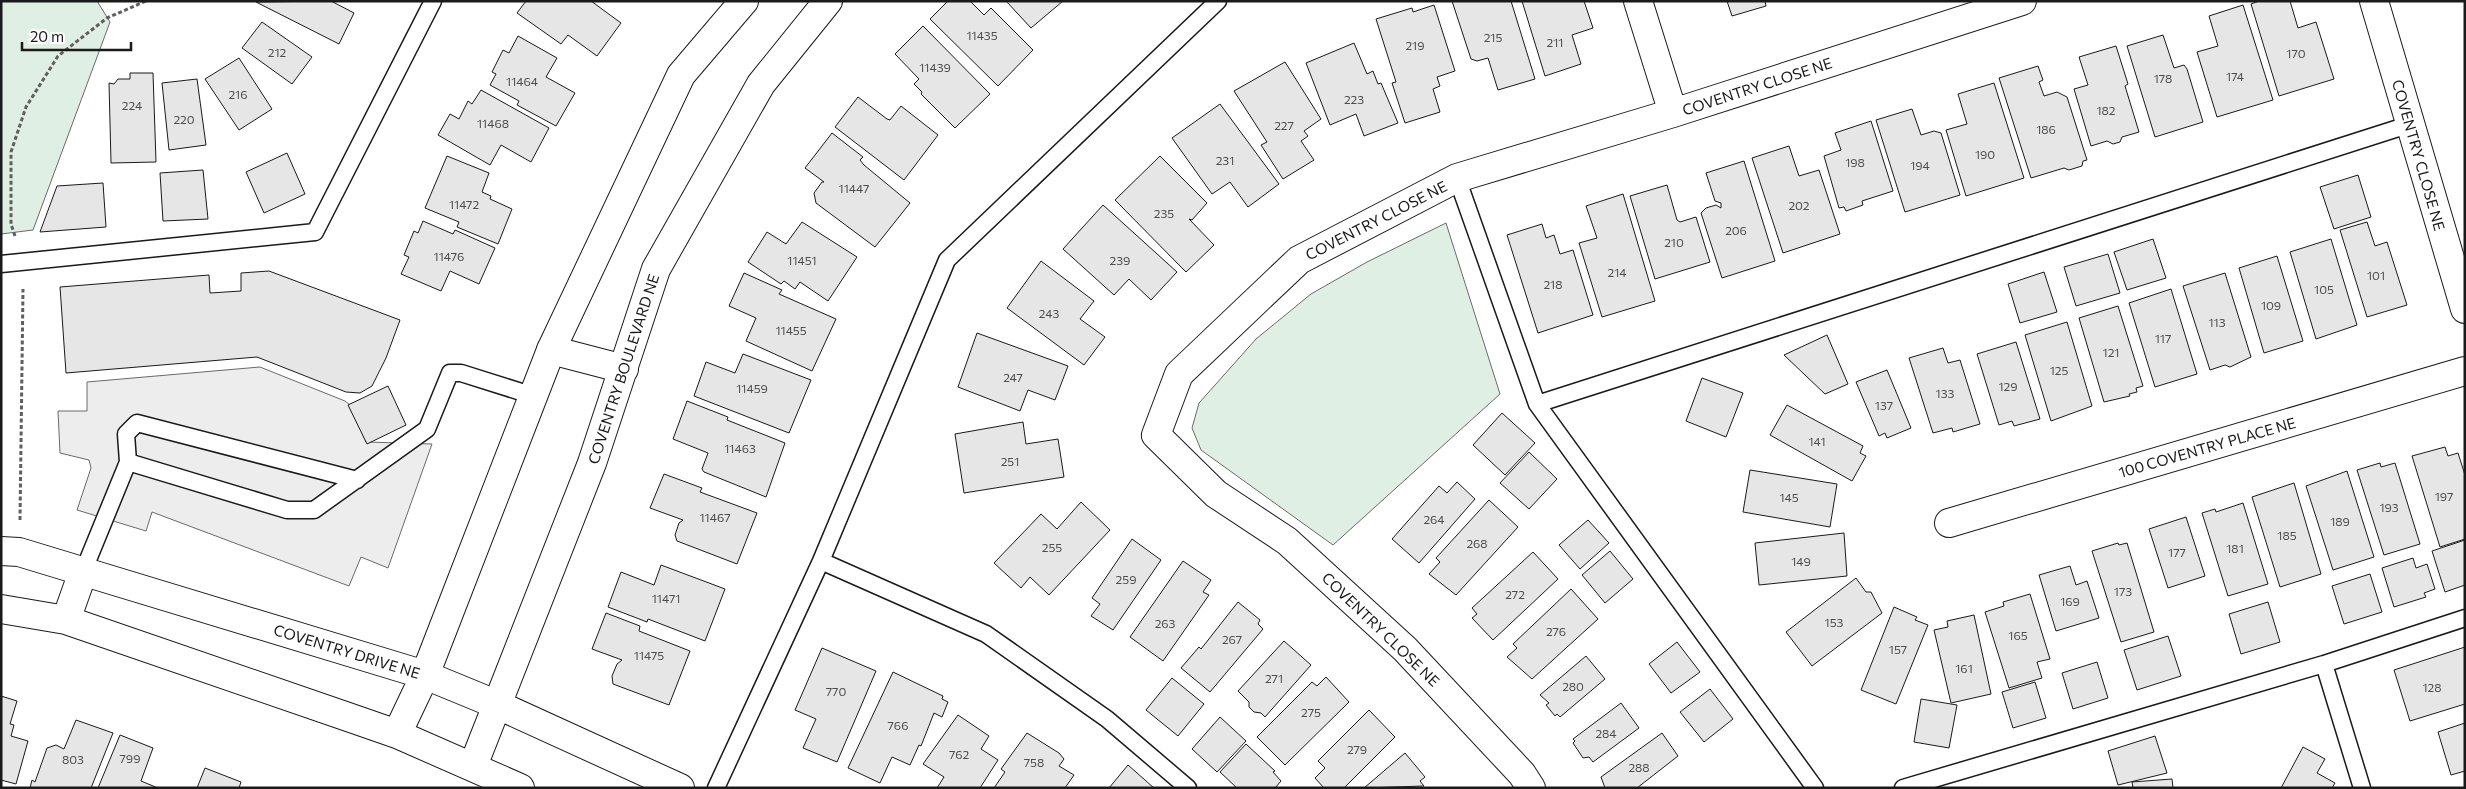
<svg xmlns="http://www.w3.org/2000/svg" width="2466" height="789" font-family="Commissioner,sans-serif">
<rect width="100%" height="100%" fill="#fff"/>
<path fill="#e0efe3" stroke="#6a6a6a" d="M1,1H97L110,22L33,230L1,234Z
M1446,223L1500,394L1333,545L1201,450L1192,428L1199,403L1256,339L1311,294L1367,262Z"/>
<path fill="#ededed" stroke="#6a6a6a" d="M260,367L345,401L350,405L366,442L432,444L388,568L361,557L349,586L152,512L146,531L77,510L91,468L89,460L60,453L58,411H87V382Z"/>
<path fill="#e6e6e6" stroke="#1a1a1a" d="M331,1L354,13L339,44L256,2Z
M526,1H591L621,23L597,56L568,35L561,44L517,13Z
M948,1H970L984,15L991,8L1033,50L998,86L930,19Z
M1006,1H1063L1031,28Z
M1452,1H1511L1535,79L1498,90L1488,58L1477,61L1471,59Z
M1522,1H1584L1593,28L1572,35L1581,64L1545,76Z
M1727,1H1765L1766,6L1732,16Z
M2259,1H2290L2298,28L2316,22L2334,79L2279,96L2251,4Z
M1434,5L1455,71L1437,77L1440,86L1433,89L1440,112L1405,123L1392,83L1396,82L1376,19L1412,8L1413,12Z
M2243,5L2273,100L2217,117L2197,52L2218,46L2209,16Z
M262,22L312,57L292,84L242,48Z
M923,26L990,94L955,128L921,94L922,92L914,84L919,79L895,54Z
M2163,35L2174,68L2184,65L2187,69L2203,122L2155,137L2127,46Z
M518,36L557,58L546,77L575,93L556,126L517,105L519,101L490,85L496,74L492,72L503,50L509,53Z
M1354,43L1367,74L1373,71L1378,84L1381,83L1398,123L1364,136L1356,114L1330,125L1306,63Z
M2116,46L2128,84L2125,86L2139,132L2122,137L2120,142L2113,144L2107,141L2091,146L2074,89L2088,85L2079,57Z
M239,58L272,109L239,130L205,79Z
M1285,62L1321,119L1304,131L1308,136L1301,141L1314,160L1283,179L1261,145L1267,142L1234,91Z
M2038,66L2043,80L2039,82L2044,96L2057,92L2067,97L2087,160L2083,161L2082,166L2069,170L2064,168L2031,178L1999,78Z
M130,73H153L156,162L111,163L109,83L114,84L118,79H130Z
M197,79L206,145L169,150L162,83Z
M1994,83L2024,178L1966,196L1946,130L1967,124L1958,94Z
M481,90L549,128L531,162L501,145L490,165L438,135L450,114L459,119L468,101L472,104Z
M858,97L887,119L890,120L901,106L938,135L904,180L835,127Z
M1220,104L1279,184L1248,207L1230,182L1212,194L1172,138Z
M1912,109L1921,135L1934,131L1941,133L1960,195L1905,212L1876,120Z
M1871,121L1893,191L1862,201L1863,205L1846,211L1844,207L1839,208L1824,156L1841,150L1835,133Z
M832,133L863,157L860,160L864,165L910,203L875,247L816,203L814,193L822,182H824L805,168Z
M1789,146L1799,176L1819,170L1840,234L1783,253L1752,158Z
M287,153L305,194L264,213L246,172Z
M447,156L489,173L482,192L491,196L490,199L512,209L498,244L457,227L459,222L425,208Z
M1160,156L1207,203L1192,220L1189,219L1214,245L1186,272L1115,200Z
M1744,161L1775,261L1722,278L1701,213L1706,208L1716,205L1721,208V203L1715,201L1706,173Z
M203,170L208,219L163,221L160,173Z
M2358,175L2371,217L2334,229L2320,187Z
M103,183L106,227L40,232L57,186Z
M1667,185L1677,220L1680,222L1696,217L1710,262L1655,279L1630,196Z
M1623,194L1655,301L1602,317L1579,243L1597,238L1586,206Z
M1103,205L1177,272L1151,300L1129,279L1114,295L1063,249Z
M423,221L453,234L455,230L495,248L479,284L450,271L441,291L401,274L409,257L404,255L414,231L418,233Z
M802,222L857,257L828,301L800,282L795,289L784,281L781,284L748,262L767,232L786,244Z
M2367,222L2375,246L2387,242L2407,305L2367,317L2340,230Z
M1542,224L1546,238L1554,235L1560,254L1573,250L1593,315L1538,333L1507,235Z
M2153,239L2166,278L2127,290L2114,252Z
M2331,239L2357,325L2316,339L2290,252Z
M2108,254L2120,293L2076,306L2064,267Z
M2277,256L2303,341L2264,353L2239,268Z
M1041,261L1094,301L1080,319L1105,337L1084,365L1007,308Z
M269,271L400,320L386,358L372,386L360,393L346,392L257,357L66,373L60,287L209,275L210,293L241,291V273Z
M2044,272L2057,312L2020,323L2008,284Z
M744,273L782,290L779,294L836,319L812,371L746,341L756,318L729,306Z
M2225,273L2251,357L2230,367L2225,365L2210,370L2183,286Z
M2171,289L2197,374L2155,387L2129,303Z
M2118,306L2143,386L2136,388L2137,392L2129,394L2130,396L2104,402L2079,318Z
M2067,322L2092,406L2051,421L2025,335Z
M977,333L1068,366L1055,400L1028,390L1020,411L958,387Z
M1827,335L1848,384L1825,394L1784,355Z
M2016,342L2040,419L2014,426L2012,421L1999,425L1977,354Z
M1943,348L1948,363L1960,360L1980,424L1953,432L1952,428L1933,433L1909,358Z
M743,354L811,380L789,433L694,396L706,362L735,373Z
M1887,370L1911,428L1887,438L1885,433L1879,436L1856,382Z
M1702,378L1743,393L1726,437L1686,421Z
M388,386L406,425L367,444L348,405Z
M687,401L728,417L727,420L785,443L766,497L704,472L702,469L708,453L673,439Z
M1787,405L1863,446L1860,453L1866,456L1852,481L1770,435Z
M1502,413L1535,443L1505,475L1473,445Z
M1023,422L1026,444L1058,439L1064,477L964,493L955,434Z
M2445,447L2448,456L2458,453L2465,475V539L2440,547L2412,456Z
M1529,452L1557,479L1529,509L1500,483Z
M2380,463L2381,467L2395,463L2420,544L2384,555L2357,470Z
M1750,470L1837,484L1830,527L1743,512Z
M2347,471L2374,557L2333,570L2306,486Z
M664,474L702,488L700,492L757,513L737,564L677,541L675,535L679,523L683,520L650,508Z
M1457,482L1475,499L1419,563L1392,539L1439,486L1447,493Z
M2294,483L2321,574L2280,587L2252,497Z
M1489,500L1518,527L1456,595L1429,574L1440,562L1436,558Z
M1081,502L1110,530L1049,595L1030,577L1021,588L994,563L1041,514L1057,529Z
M2243,503L2268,584L2228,596L2202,513L2215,509L2216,512Z
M2186,517L2205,576L2168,588L2149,529Z
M1588,520L1609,543L1580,569L1559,545Z
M1844,533L1847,576L1759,585L1755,543Z
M1132,539L1161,560L1113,630L1091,616L1100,604L1092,598Z
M2465,540V585L2445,592L2432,551Z
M2118,543L2119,545L2127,543L2154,632L2121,642L2092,551Z
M1610,551L1633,579L1605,603L1582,575Z
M1533,552L1558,579L1493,640L1472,618L1477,614L1472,608Z
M2413,558L2416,568L2427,564L2435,589L2424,593L2426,597L2394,607L2382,568Z
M1183,561L1211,580L1203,592L1209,595L1163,661L1130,637Z
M661,565L725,589L705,641L648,619L647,622L608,607L621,572L654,585Z
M2070,566L2076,585L2087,581L2099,618L2056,631L2039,575Z
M2370,574L2382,612L2344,624L2332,586Z
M1856,578L1866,592H1871L1882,613L1812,666L1786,632Z
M1571,589L1598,619L1532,679L1507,657L1517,648L1513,644Z
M2030,594L2050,659L2037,662L2042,678L2009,688L1985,612L2004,606L2003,602Z
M1238,602L1260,620L1258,624L1263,629L1210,692L1181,668L1199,647L1201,649Z
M2268,602L2280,642L2241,654L2229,614Z
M1894,607L1917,617L1915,620L1928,625L1896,704L1861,690Z
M606,613L640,626L639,631L690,651L669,705L613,684L612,676L617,664L622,660L592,649Z
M1974,615L1991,694L1951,703L1934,630L1948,627L1947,621Z
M2168,636L2181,676L2137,690L2124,650Z
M1284,641L1311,665L1265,717L1261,713L1254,712L1249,707V702L1238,691Z
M1677,642L1700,672L1671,693L1649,664Z
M2465,647V704L2410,721L2394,670Z
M822,648L876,671L837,762L803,748L816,719L795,710Z
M1586,656L1605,679L1560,717L1557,714L1555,716L1546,705L1549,703L1540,695Z
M2097,662L2108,698L2073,709L2062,673Z
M893,672L943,696L942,699L948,702L942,717L934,713L921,746L919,745L910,765L892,757L880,783L848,768Z
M1326,677L1349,702L1285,765L1257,737L1312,682L1317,686Z
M1172,678L1204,704L1178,736L1146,710Z
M2035,682L2046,718L2013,728L2002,692Z
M1710,689L1733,719L1704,742L1680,712Z
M1,696L17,701L10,724L14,725L11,736L28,741L16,784L1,780Z
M1921,699L1957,705L1949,748L1914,742Z
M1621,703L1639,728L1593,762L1589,757L1583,758L1573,743L1575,741L1573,739Z
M1369,710L1395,737L1344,788H1324L1315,778L1325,768L1318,761Z
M958,715L989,736L981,749L998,760L980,788H937L944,777L923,764Z
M1220,717L1246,741L1217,772L1192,749Z
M76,720L113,733L91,788H30L32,780L35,782L47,748L56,745L64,749Z
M2465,723V771L2451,775L2438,732Z
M1027,733L1059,753L1064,759L1059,766L1074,775L1065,788H994L1005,772L1001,769Z
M1662,733L1678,756L1637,788H1605L1601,777Z
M120,735L153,748L141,781L158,788H98Z
M2155,736L2167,773L2118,785L2108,751Z
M1246,744L1275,771L1273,772L1281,781L1275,788H1237L1220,772Z
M2303,747L2325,759L2317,773L2335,783L2332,788H2281Z
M1405,753L1425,777L1420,781L1424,786L1364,788Z
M1128,765L1154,788H1109Z
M205,768L241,782L239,788H197Z
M2172,779L2173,788H2133L2132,782Z"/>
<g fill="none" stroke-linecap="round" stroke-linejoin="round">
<defs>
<path id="lane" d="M1457,178L1537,404L1815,788
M1,264L315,232L433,1
M1537,404L2411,124
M128,462L126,434L137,423L357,480
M821,561L986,634L1107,719L1188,788
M83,572L128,462L287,510H314L427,429L450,373H461L534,396
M2324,664L2362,788
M716,788L821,561L947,260L1218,1
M1903,788L2324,664L2465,618"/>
<path id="street" d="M1638,1L1673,113
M2374,1L2465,309
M551,350L624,369
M1949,523L2465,371
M1531,788L1522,774L1405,649L1287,541L1216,494L1156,435L1179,374L1299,260L1457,178L1673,113L2022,1"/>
<path id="secondary" d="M1,551L19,552L425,675L498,705L680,788
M1,609L66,620L348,717L397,734L520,788
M66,620L83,572
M397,734L425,675L551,350L681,75L744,1
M473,766L592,463L656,269L761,84L828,1"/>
</defs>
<use href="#lane" stroke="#1a1a1a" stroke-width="19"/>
<use href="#street" stroke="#1a1a1a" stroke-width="30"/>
<use href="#secondary" stroke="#1a1a1a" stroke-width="30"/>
<path stroke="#5f5f5f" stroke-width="3" stroke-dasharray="4 2.5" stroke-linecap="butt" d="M15,236L11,224V152L26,107L58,56L107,18L146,1
M20,520L23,289"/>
<use href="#lane" stroke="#fff" stroke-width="16"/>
<use href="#street" stroke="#fff" stroke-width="28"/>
<use href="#secondary" stroke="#fff" stroke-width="28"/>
</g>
<g text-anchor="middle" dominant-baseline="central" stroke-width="4" stroke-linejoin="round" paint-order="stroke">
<g font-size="12" fill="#4d4d4d">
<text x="982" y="35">11435</text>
<text x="1493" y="37">215</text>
<text x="1555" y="42">211</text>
<text x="1415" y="45">219</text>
<text x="277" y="52">212</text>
<text x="2296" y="53">170</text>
<text x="935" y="67">11439</text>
<text x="2235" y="76">174</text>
<text x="2163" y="78">178</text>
<text x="522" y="81">11464</text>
<text x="238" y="94">216</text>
<text x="1354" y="99">223</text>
<text x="132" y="105">224</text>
<text x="2106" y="110">182</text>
<text x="184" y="119">220</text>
<text x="493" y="123">11468</text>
<text x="1284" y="125">227</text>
<text x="2046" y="129">186</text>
<text x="1985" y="154">190</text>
<text x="1225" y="160">231</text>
<text x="1855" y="162">198</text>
<text x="1920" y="165">194</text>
<text x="854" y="188">11447</text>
<text x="464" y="204">11472</text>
<text x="1799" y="205">202</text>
<text x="1164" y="213">235</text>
<text x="1736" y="230">206</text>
<text x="1674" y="242">210</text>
<text x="449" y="256">11476</text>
<text x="802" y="260">11451</text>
<text x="1120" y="260">239</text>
<text x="1617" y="272">214</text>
<text x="2376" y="275">101</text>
<text x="1553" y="284">218</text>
<text x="2324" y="289">105</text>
<text x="2271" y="305">109</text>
<text x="1049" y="313">243</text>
<text x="2217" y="322">113</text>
<text x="791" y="330">11455</text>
<text x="2163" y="338">117</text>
<text x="2111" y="352">121</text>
<text x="2059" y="370">125</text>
<text x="1013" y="377">247</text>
<text x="2008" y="386">129</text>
<text x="752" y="388">11459</text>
<text x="1945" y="393">133</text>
<text x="1884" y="405">137</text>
<text x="1817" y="441">141</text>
<text x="740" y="448">11463</text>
<text x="1010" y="461">251</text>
<text x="2444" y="496">197</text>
<text x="1789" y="497">145</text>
<text x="2389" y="507">193</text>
<text x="715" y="517">11467</text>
<text x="1434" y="519">264</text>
<text x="2340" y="521">189</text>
<text x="2287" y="535">185</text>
<text x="1477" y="543">268</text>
<text x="1052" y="547">255</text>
<text x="2235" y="548">181</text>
<text x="2177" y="552">177</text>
<text x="1801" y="561">149</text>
<text x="1126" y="579">259</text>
<text x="2123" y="591">173</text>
<text x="1515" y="594">272</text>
<text x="666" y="598">11471</text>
<text x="2070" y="601">169</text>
<text x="1834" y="622">153</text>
<text x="1165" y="623">263</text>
<text x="1556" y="631">276</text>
<text x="2018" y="635">165</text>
<text x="1232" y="639">267</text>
<text x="1898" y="649">157</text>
<text x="649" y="655">11475</text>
<text x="1964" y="668">161</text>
<text x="1274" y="678">271</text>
<text x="1573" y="686">280</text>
<text x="2432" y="687">128</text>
<text x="836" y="691">770</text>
<text x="1311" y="712">275</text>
<text x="898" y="725">766</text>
<text x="1606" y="733">284</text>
<text x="1357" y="749">279</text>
<text x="959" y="754">762</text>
<text x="130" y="758">799</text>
<text x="73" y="759">803</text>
<text x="1034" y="762">758</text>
<text x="1639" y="767">288</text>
</g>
<g font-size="15" fill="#1a1a1a" stroke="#fff">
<text transform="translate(1757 86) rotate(-18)">COVENTRY CLOSE NE</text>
<text transform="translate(2419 155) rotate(74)">COVENTRY CLOSE NE</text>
<text transform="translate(1376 220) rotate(-27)">COVENTRY CLOSE NE</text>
<text transform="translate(623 369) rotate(-72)">COVENTRY BOULEVARD NE</text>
<text transform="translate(2207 447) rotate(-16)">100 COVENTRY PLACE NE</text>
<text transform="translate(1381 629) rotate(44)">COVENTRY CLOSE NE</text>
<text transform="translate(347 651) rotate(17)">COVENTRY DRIVE NE</text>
</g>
</g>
<rect width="2466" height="789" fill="none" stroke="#1a1a1a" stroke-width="5"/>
<path d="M22 42v8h109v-8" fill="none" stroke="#1a1a1a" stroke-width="2.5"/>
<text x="30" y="42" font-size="15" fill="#1a1a1a" stroke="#ffffff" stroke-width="4" paint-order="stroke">20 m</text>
</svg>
